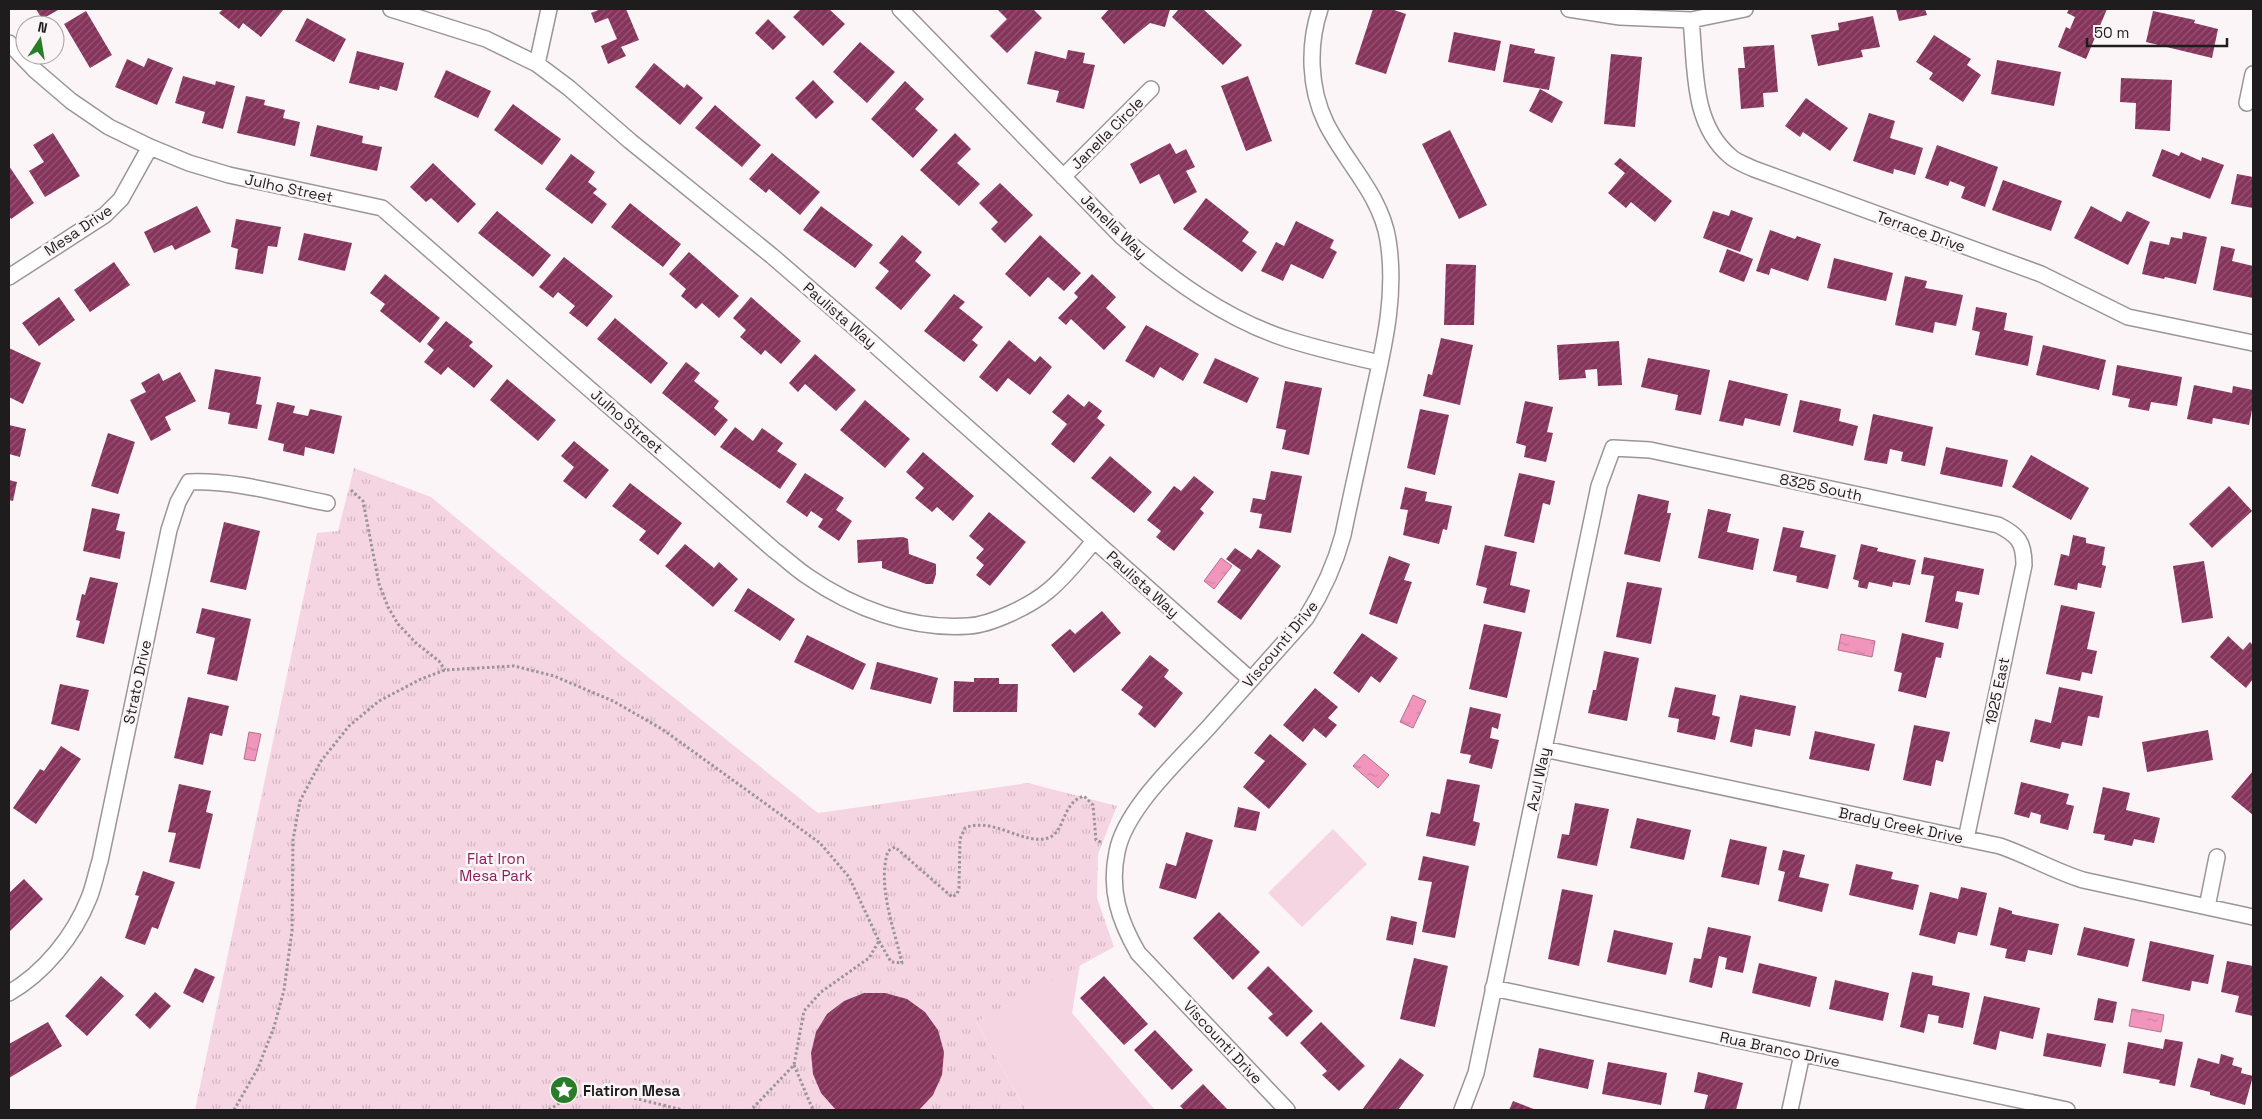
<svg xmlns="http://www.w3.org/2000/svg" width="2262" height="1119" font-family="'Space Grotesk',sans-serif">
<defs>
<pattern id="park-tufts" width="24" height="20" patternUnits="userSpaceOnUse" patternTransform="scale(1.25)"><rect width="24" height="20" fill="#f6d5e2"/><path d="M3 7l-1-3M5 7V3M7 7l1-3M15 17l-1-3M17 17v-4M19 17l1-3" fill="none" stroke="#d2b6c1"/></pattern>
<pattern id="water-ripples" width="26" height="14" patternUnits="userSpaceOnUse" patternTransform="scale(1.25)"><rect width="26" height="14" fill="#f295bd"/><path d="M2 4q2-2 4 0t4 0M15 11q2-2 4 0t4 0" fill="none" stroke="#cf80a2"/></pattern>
<pattern id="building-hatch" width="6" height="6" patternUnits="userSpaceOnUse" patternTransform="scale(1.25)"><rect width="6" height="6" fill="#86345b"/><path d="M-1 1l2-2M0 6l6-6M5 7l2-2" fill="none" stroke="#945673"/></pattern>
</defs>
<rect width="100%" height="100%" fill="#fcf5f7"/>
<path fill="#f6d5e2" d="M1333,829L1367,864L1302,927L1268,893Z
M1080,964L1072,1013L1155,1110H1026L976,1022Z"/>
<path fill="url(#park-tufts)" d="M354,468L431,497L622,656L818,813L1028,783L1117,806L1098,854L1097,898L1114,947L976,1022L1026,1110H195L317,533L338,531Z"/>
<path fill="url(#water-ripples)" stroke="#b2718d" d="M1221,558L1232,566L1214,589L1204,581Z
M1841,634L1875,641L1872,657L1838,650Z
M1413,695L1426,701L1413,728L1400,722Z
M249,732L261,734L255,761L244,759Z
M1364,754L1389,775L1378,788L1353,766Z
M2132,1009L2164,1015L2161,1032L2129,1026Z"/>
<path fill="url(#building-hatch)" d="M36,9H60L42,19Z
M223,9H284L261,37L243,23L239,29L219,13Z
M601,9H626L639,40L621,47L626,56L608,64L601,46L617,39L608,18L595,23L591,13Z
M801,9H829L845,24L823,46L793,17Z
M997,9H1033L1042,18L1007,53L990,36L1007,19Z
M1109,9H1170L1165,27L1150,23L1124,44L1101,18Z
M1179,9H1203L1242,45L1223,65L1172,17Z
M1373,9H1391L1406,14L1386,74L1355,64Z
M1896,9H1925L1927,15L1899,21Z
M2069,9H2107L2086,59L2058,47L2066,27L2070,29L2075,17L2067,13Z
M86,11L112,55L90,68L64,24Z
M2153,11L2195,20L2194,23L2218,29L2212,58L2146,42Z
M1873,16L1880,47L1861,50L1863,57L1818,66L1811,35L1839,30L1838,23Z
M307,18L346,39L334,62L295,41Z
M768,19L786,37L773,50L755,33Z
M1454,32L1501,41L1495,71L1448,62Z
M1934,35L1971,59L1967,65L1981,75L1963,102L1929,79L1933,73L1916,62Z
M860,42L895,72L867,103L833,72Z
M1510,44L1535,49L1534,53L1555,57L1549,90L1503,82Z
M1774,45L1778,92L1763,93L1764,107L1741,109L1738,68H1745L1743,47Z
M1068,50L1085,53L1083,63L1095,65L1084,109L1056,102L1059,91L1027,84L1035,51L1066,59Z
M357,51L404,63L397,91L380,86L379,90L349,83Z
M1611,54L1642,57L1635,127L1604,124Z
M148,58L173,68L157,105L115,87L127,59L144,67Z
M1997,60L2061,72L2054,106L1991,94Z
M654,63L684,88L687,84L703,98L680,125L635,87Z
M446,70L491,91L478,118L434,97Z
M183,76L215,85L216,81L235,86L223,129L202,123L205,112L175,103Z
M1248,76L1272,141L1246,151L1221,86Z
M2121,78L2172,80L2170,131L2135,129L2136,103L2120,102Z
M813,80L834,102L816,119L795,98Z
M905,81L924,99L915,109L938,130L913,158L871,119Z
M1540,89L1563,102L1552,123L1529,111Z
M246,96L265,100L264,105L285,110L283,118L300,122L295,146L237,133Z
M1806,98L1848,128L1830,151L1803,132L1800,137L1785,126Z
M513,104L561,139L542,165L494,130Z
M715,105L761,145L742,167L695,128Z
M1869,113L1895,121L1890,138L1923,148L1915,175L1894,169L1893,174L1853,161Z
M317,125L363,136L362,143L382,147L377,171L310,156Z
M1450,130L1487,205L1459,219L1422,144Z
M53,133L80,176L45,197L29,171L44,162L33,145Z
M955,133L971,149L957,163L980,184L959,206L920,170Z
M1170,143L1176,154L1186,149L1195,167L1186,171L1197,192L1174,204L1159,174L1140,184L1130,164Z
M1937,145L1998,167L1985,207L1961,198L1965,187L1950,181L1948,186L1925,178Z
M2162,149L2179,156L2181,152L2201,161L2202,157L2224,165L2210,199L2152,176Z
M772,153L820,192L800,215L769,189L766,193L749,179Z
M571,154L595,172L588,182L597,189L593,193L607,204L592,224L545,189Z
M1620,158L1672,201L1655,222L1631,202L1626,208L1608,193L1625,173L1614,164Z
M433,163L476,204L458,223L431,198L426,202L410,187Z
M9,166L34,203L11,219L9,216Z
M2237,174L2253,177V208L2231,204Z
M2003,180L2062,201L2051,231L1992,210Z
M1000,183L1033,215L1005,243L991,229L998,222L979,203Z
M1206,198L1249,232L1242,241L1257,252L1242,272L1183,229Z
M630,203L681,244L663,267L611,227Z
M197,206L211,232L175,250L172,245L154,253L144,232Z
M821,206L873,245L855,268L803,230Z
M2091,206L2121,222L2127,211L2150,222L2128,265L2074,238Z
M1731,210L1753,218L1740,252L1703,238L1713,211L1729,216Z
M497,211L551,255L533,277L478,233Z
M236,219L281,227L277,247L268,246L263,274L235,269L238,249L231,247Z
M1296,221L1334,240L1330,248L1337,252L1323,279L1291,264L1283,281L1261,271L1276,242L1284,246Z
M1770,230L1795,239L1797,236L1821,244L1808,281L1771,268L1769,275L1756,271Z
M2183,232L2207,237L2196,284L2165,277L2164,279L2142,274L2150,241L2169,245L2171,237L2182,239Z
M304,233L352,243L345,271L298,260Z
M902,235L922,252L915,261L931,275L901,310L875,288L889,271L879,263Z
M1040,235L1081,273L1064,291L1048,277L1030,297L1005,274Z
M2221,246L2235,249L2232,261L2253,266V298L2213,290Z
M1727,249L1753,259L1744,282L1719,272Z
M689,252L739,296L719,318L702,303L696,309L681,296L686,289L669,274Z
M564,257L613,296L587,327L569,313L575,306L558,292L553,298L539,287Z
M1834,258L1893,273L1886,301L1827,288Z
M114,262L130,285L90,312L74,290Z
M1446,264L1476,265L1474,325H1444Z
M385,274L440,318L420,343L380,311L385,304L370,293Z
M1092,274L1116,297L1106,308L1126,327L1104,350L1071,319L1066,325L1058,318L1078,297L1074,293Z
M1905,276L1927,281L1925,288L1963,295L1956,326L1935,322L1933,333L1895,325Z
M954,294L965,302L959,308L983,327L972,340L978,345L964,362L924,331Z
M59,297L75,320L39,346L22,323Z
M751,297L801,341L781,364L765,350L761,355L740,337L746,330L733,318Z
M1976,307L2007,313L2004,330L2033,336L2028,366L1975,355L1980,332L1972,330Z
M615,318L668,363L651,384L597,339Z
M446,321L473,342L469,346L493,366L474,388L448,367L441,375L424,362L434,350L427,344Z
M1146,325L1199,354L1183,381L1160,367L1154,378L1125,361Z
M1441,338L1473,345L1460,405L1423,396L1428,374L1432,375Z
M1009,340L1035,362L1040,356L1052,367L1030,395L1008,378L997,392L979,377Z
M1619,341L1622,385L1598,386L1597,369L1585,370L1586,378L1559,380L1557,345Z
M2043,345L2106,360L2099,390L2036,375Z
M9,348L41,363L23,404L9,397Z
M815,354L856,390L836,411L805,384L798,392L789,383Z
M1215,358L1259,378L1247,403L1203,383Z
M1648,358L1710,370L1701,415L1675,410L1678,395L1641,387Z
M686,362L700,373L694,381L719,401L714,408L728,420L715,436L662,393Z
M2117,365L2182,377L2177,406L2151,402L2149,411L2128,407L2130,399L2112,395Z
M215,369L261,377L256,404L262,405L257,429L228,424L230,413L208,409Z
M180,372L196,401L165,417L171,430L151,441L130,400L146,392L141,383L159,373L163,381Z
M507,379L556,420L538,441L490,400Z
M1729,380L1788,394L1780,426L1745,418L1743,426L1719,421Z
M1285,381L1322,388L1309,455L1282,449L1286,430L1276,428Z
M2194,385L2232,393L2233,386L2253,390V405L2249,425L2213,418L2212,424L2187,419Z
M1068,394L1084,407L1089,401L1102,411L1097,418L1105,425L1074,463L1051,444L1067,424L1052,412Z
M865,400L910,439L885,468L840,430Z
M1800,400L1841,409L1839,421L1858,426L1853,446L1793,432Z
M1525,401L1553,407L1547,432L1553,433L1546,462L1524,457L1526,446L1516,443Z
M277,402L295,406L293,413L308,416L310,409L342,416L334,454L305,447L304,456L283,451L284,444L268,440Z
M1420,409L1449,415L1435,475L1407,468Z
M1873,414L1933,427L1925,466L1901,461L1903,452L1890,449L1887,464L1864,460Z
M9,425L26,429L20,457L9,454Z
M735,427L753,441L762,428L783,443L777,451L797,464L780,489L720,447Z
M108,433L135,442L118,494L91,486Z
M574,441L609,470L586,499L563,481L574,467L561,456Z
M1946,447L2008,460L2002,487L1940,474Z
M923,452L974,496L953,521L937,507L932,512L915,498L924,488L906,472Z
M2031,455L2089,488L2071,520L2012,487Z
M1110,456L1152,492L1134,513L1091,478Z
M1271,471L1302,476L1291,533L1259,528L1262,514L1250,512L1253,498L1265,500Z
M805,473L844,498L836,510L852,521L839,541L818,527L823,519L811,511L807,517L786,502Z
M1519,473L1555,481L1550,505L1543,503L1534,543L1504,536Z
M1194,476L1214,492L1200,509L1204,513L1174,551L1156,537L1161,531L1147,520L1174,486L1181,491Z
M9,480L17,482L13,501L9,500Z
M630,483L682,523L658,555L639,540L646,531L612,506Z
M2229,486L2252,511L2212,548L2189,524Z
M1405,487L1427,492L1425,501L1452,506L1447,530L1443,529L1439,544L1403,535L1408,510L1400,509Z
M1638,494L1669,501L1667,513H1671L1660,562L1624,554Z
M92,508L120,514L116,530L125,532L120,559L83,551Z
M1708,509L1731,514L1727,532L1759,539L1753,570L1698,558Z
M989,512L1026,542L990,586L976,575L984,565L976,558L984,549L969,536Z
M224,522L260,531L246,590L210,582Z
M1783,527L1804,531L1800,547L1836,555L1828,589L1796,582L1797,576L1773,571Z
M2073,535L2086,538V543L2105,547L2102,565L2106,566L2101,588L2078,583L2077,590L2054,585L2061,554L2069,556Z
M903,537L908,539L909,554L936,564V574L933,584H926L882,568V561L858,563L857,540Z
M685,544L714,568L719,562L738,579L713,607L665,566Z
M1861,544L1878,548L1877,551L1916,560L1910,585L1893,582L1892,587L1869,582L1867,589L1858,587L1859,581L1853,579Z
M1485,545L1517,552L1510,585L1530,590L1525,613L1483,603L1487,588L1476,585Z
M1235,548L1251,559L1258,549L1281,566L1241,620L1217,602L1241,570L1226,559Z
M1389,556L1410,564L1404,580L1412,582L1397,624L1369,614Z
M1924,557L1984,569L1979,595L1957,591L1955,601L1963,603L1958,629L1925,622L1934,576L1921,574Z
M2204,561L2213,618L2182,623L2173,566Z
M90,577L118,583L104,644L76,637L80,621L76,620L82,594L85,595Z
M1627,582L1662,588L1651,644L1616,637Z
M748,588L795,619L780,641L734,611Z
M2061,605L2095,612L2087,649L2097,651L2092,674L2082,672L2080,681L2046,674Z
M202,608L251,619L237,681L207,674L215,638L196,633Z
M1102,611L1121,633L1074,673L1051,645L1070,629L1075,634Z
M1484,624L1522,632L1507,698L1469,689Z
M1362,633L1398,658L1380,683L1371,676L1359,693L1333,673Z
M1902,633L1944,643L1941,658L1936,657L1926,698L1898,691L1902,673L1894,671Z
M807,635L866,664L853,690L794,662Z
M2228,636L2243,650L2250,642L2253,645V679L2246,688L2210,657Z
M1604,651L1639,658L1627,721L1588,713L1593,690H1596Z
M1150,655L1169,670L1164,677L1183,693L1155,728L1138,714L1143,707L1121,690Z
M877,662L938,678L931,704L870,689Z
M974,678H999V684H1018L1017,712H953L954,681L974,682Z
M60,684L89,690L79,731L51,724Z
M1675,687L1716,695L1712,715L1720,717L1715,740L1677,732L1679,719L1668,717Z
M2059,687L2103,696L2099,718L2088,716L2082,746L2062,742L2060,749L2030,742L2035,719L2051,723Z
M1315,688L1338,707L1328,718L1337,725L1326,738L1314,728L1303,742L1283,725Z
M1740,695L1796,706L1790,736L1755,729L1752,747L1730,742Z
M188,697L229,706L222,736L210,733L203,765L174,758Z
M1470,707L1501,714L1498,729L1492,727L1490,738L1499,740L1492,769L1469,763L1471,755L1460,753Z
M1914,725L1950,732L1943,762L1936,760L1931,786L1903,780Z
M2208,730L2213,760L2147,772L2142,742Z
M1815,731L1875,744L1869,771L1809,759Z
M1270,734L1307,764L1269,809L1243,787L1265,761L1254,753Z
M61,746L81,759L36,824L13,808L40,769L44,771Z
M2253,771V815L2231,797Z
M1447,779L1480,785L1473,821L1480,823L1475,846L1426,836L1431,812L1440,814Z
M2021,782L2069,794L2066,804L2074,806L2068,830L2040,823L2041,815L2031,812L2029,818L2014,814Z
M179,784L211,791L206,812L213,814L200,869L169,862L176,833L168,832Z
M2103,787L2130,793L2126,810L2160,818L2154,843L2134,839L2132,846L2104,840L2105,835L2093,833Z
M1575,803L1609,809L1597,866L1557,858L1562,834L1569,835Z
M1238,807L1260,812L1256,831L1234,827Z
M1637,818L1691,830L1684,860L1630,848Z
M1186,832L1213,840L1196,899L1159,888L1166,863L1176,866Z
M1730,839L1767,847L1759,885L1721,877Z
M1783,850L1805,855L1799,877L1829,884L1822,912L1778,901L1785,872L1778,870Z
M1423,856L1469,866L1455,938L1422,932L1432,882L1418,880Z
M1856,864L1893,872L1891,879L1919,885L1913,910L1849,895Z
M143,871L175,882L158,929L152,927L145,945L125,938L139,896L135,895Z
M24,879L43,899L9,932V893Z
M1961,887L1987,893L1977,936L1958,932L1955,944L1919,935L1930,892L1958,899Z
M1562,889L1593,895L1579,966L1548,959Z
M1999,907L2012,911V914L2059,924L2052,955L2028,950L2025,962L2005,958L2007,949L1990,945Z
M1219,912L1260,952L1233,980L1193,938Z
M1391,916L1417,922L1413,945L1386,940Z
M1708,927L1751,936L1743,973L1725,969L1727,958L1719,956L1712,988L1689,982L1694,958L1701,959Z
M2084,927L2135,939L2128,967L2077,955Z
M1614,930L1673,943L1666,975L1607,962Z
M2150,941L2214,955L2208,984L2192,981L2190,991L2142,981Z
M1414,958L1448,966L1435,1027L1400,1019Z
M2227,961L2253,966V1016L2235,1012L2239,996L2221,992Z
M1759,963L1817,977L1810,1007L1752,993Z
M1268,966L1313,1011L1287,1037L1268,1018L1273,1014L1247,988Z
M195,968L215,977L203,1003L183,993Z
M1912,972L1933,976L1932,985L1970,993L1963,1028L1938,1023L1939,1016L1928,1014L1924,1033L1900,1027Z
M101,976L124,996L87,1036L65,1016Z
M1104,976L1148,1024L1124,1045L1080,998Z
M1835,980L1889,993L1883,1021L1829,1009Z
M155,992L171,1006L150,1029L135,1015Z
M864,993H885L907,999L925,1012L938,1030L944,1052L942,1075L933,1095L919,1110H836L821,1093L813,1074L811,1053L816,1032L827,1014L844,1001Z
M1984,996L2040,1008L2033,1039L2000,1031L1996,1050L1973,1044Z
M2098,998L2117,1002L2113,1023L2094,1020Z
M48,1022L62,1046L9,1078V1044Z
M1321,1022L1365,1066L1339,1091L1322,1075L1327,1071L1300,1043Z
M1155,1030L1193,1070L1172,1090L1134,1050Z
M2047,1033L2106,1044L2101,1067L2043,1056Z
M2165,1039L2183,1042L2175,1086L2159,1083L2160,1080L2123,1073L2128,1042L2163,1049Z
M1539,1048L1594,1060L1588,1089L1533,1077Z
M2221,1054L2234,1058L2232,1065L2242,1068L2241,1073L2253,1076L2245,1105L2210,1095V1092L2190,1087L2198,1058L2219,1064Z
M1400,1058L1424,1075L1398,1110H1362Z
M1608,1062L1667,1073L1661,1105L1602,1094Z
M1698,1072L1743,1083L1736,1110H1704L1708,1095L1694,1092Z
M1203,1084L1228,1110H1184L1180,1106Z
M1513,1101L1536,1110H1509Z"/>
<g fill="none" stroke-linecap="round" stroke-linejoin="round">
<defs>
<path id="street" d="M391,9L486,39L537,64L569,88L630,141L772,256L868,339L1251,680
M900,9L1122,237C1171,279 1225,319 1287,339C1318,349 1349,356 1380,363
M1569,9L1620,17L1691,20L1745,9
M1691,20C1696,67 1691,123 1730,156C1736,162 1746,165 1754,169L2041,274L2128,317L2253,343
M9,43L36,71L71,101L109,127L150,147L189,163L229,175L382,208L774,550C785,558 795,568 807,576C853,608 911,630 968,626C991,625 1030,606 1048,591C1065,577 1080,558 1094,541
M537,64L549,9
M2247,103L2253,74
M1063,177L1151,89
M9,277L105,215L121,199L150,147
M1544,749L2000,846C2029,856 2054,871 2083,880L2253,917
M2207,907L2217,857
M1493,988L2067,1110
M9,993C44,973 74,936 89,898C94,886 96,873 100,861L169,530L178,502L189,482C236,480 281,494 327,503
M1287,1110L1138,953C1119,920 1109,890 1117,852C1125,809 1179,760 1208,728C1241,691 1274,654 1306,618C1323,591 1335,565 1343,535C1352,491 1362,448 1371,405C1383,350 1397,297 1388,240C1381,195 1346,163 1326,123C1309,88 1308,45 1320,9
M1462,1110L1476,1073L1599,486L1613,448L1650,450L1998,525C2018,535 2024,542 2024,565L1966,839
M1790,1110L1802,1054"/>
</defs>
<use href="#street" stroke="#9b9597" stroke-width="18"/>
<path stroke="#9a9597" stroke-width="3" stroke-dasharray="2.5 2.5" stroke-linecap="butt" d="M351,490L363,501L379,584L388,607L398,624L416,643L439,661L445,670
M879,941L891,962L902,963C894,928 877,886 888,851L895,847L952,897L957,894L959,888L960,839L965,828C993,816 1024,846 1048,838C1066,832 1061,803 1084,796L1093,805L1096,840L1103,843
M794,1065L813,1110
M234,1110L258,1068L274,1027L284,990L292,931L293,840L300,801L321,761L349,726L379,701L421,679L445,670L514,666L554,676L613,701L662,729L820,843L849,877L879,941L869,958L821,992L804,1011L794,1065L751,1110
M549,1110L567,1098L609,1092L683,1110"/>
<use href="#street" stroke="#fff" stroke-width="15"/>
</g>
<defs>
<symbol id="sight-disc" viewBox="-11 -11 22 22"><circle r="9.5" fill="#297c28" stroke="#fcf5f7"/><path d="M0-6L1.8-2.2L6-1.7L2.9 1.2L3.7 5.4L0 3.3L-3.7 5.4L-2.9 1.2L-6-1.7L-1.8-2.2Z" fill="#fff"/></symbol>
</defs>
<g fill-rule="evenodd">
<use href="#sight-disc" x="548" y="1074" width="32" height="32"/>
</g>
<g text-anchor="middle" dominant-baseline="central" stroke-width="5" stroke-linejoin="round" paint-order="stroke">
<g font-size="15" fill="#1e1c1d" stroke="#fcf5f7">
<text transform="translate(1107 133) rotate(-45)">Janella Circle</text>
<text transform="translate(289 188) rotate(12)">Julho Street</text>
<text transform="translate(1114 226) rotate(44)">Janella Way</text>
<text transform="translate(78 230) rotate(-34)">Mesa Drive</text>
<text transform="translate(1921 231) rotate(20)">Terrace Drive</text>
<text transform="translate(840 315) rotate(41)">Paulista Way</text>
<text transform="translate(627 421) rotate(41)">Julho Street</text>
<text transform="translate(1821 487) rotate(12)">8325 South</text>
<text transform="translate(1143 584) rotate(42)">Paulista Way</text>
<text transform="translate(1280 644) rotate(-50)">Viscounti Drive</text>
<text transform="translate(137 682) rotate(-78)">Strato Drive</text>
<text transform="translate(1997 691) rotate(-78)">1925 East</text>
<text transform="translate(1538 779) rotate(-78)">Azul Way</text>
<text transform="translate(1901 825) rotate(12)">Brady Creek Drive</text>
<text transform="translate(1223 1042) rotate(47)">Viscounti Drive</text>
<text transform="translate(1780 1049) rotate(12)">Rua Branco Drive</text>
</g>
<g font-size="15" fill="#8a1f58" stroke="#fcf5f7">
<text x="496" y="858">Flat Iron<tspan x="496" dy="17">Mesa Park</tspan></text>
</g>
<g font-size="15" font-weight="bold" fill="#1e1c1d" stroke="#fcf5f7" text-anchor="start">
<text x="583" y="1090">Flatiron Mesa</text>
</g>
</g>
<rect width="2262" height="1119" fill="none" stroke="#1e1c1d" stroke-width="20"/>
<g transform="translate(40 40) rotate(12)"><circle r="24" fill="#fcf5f7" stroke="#a39ea0"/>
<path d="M0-4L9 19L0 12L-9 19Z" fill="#297c28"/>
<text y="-8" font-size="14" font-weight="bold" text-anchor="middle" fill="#1e1c1d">N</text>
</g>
<path d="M2087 38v8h140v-8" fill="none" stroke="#1e1c1d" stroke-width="2.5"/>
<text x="2094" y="38" font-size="15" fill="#1e1c1d" stroke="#fcf5f7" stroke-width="4" paint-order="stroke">50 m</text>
</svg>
